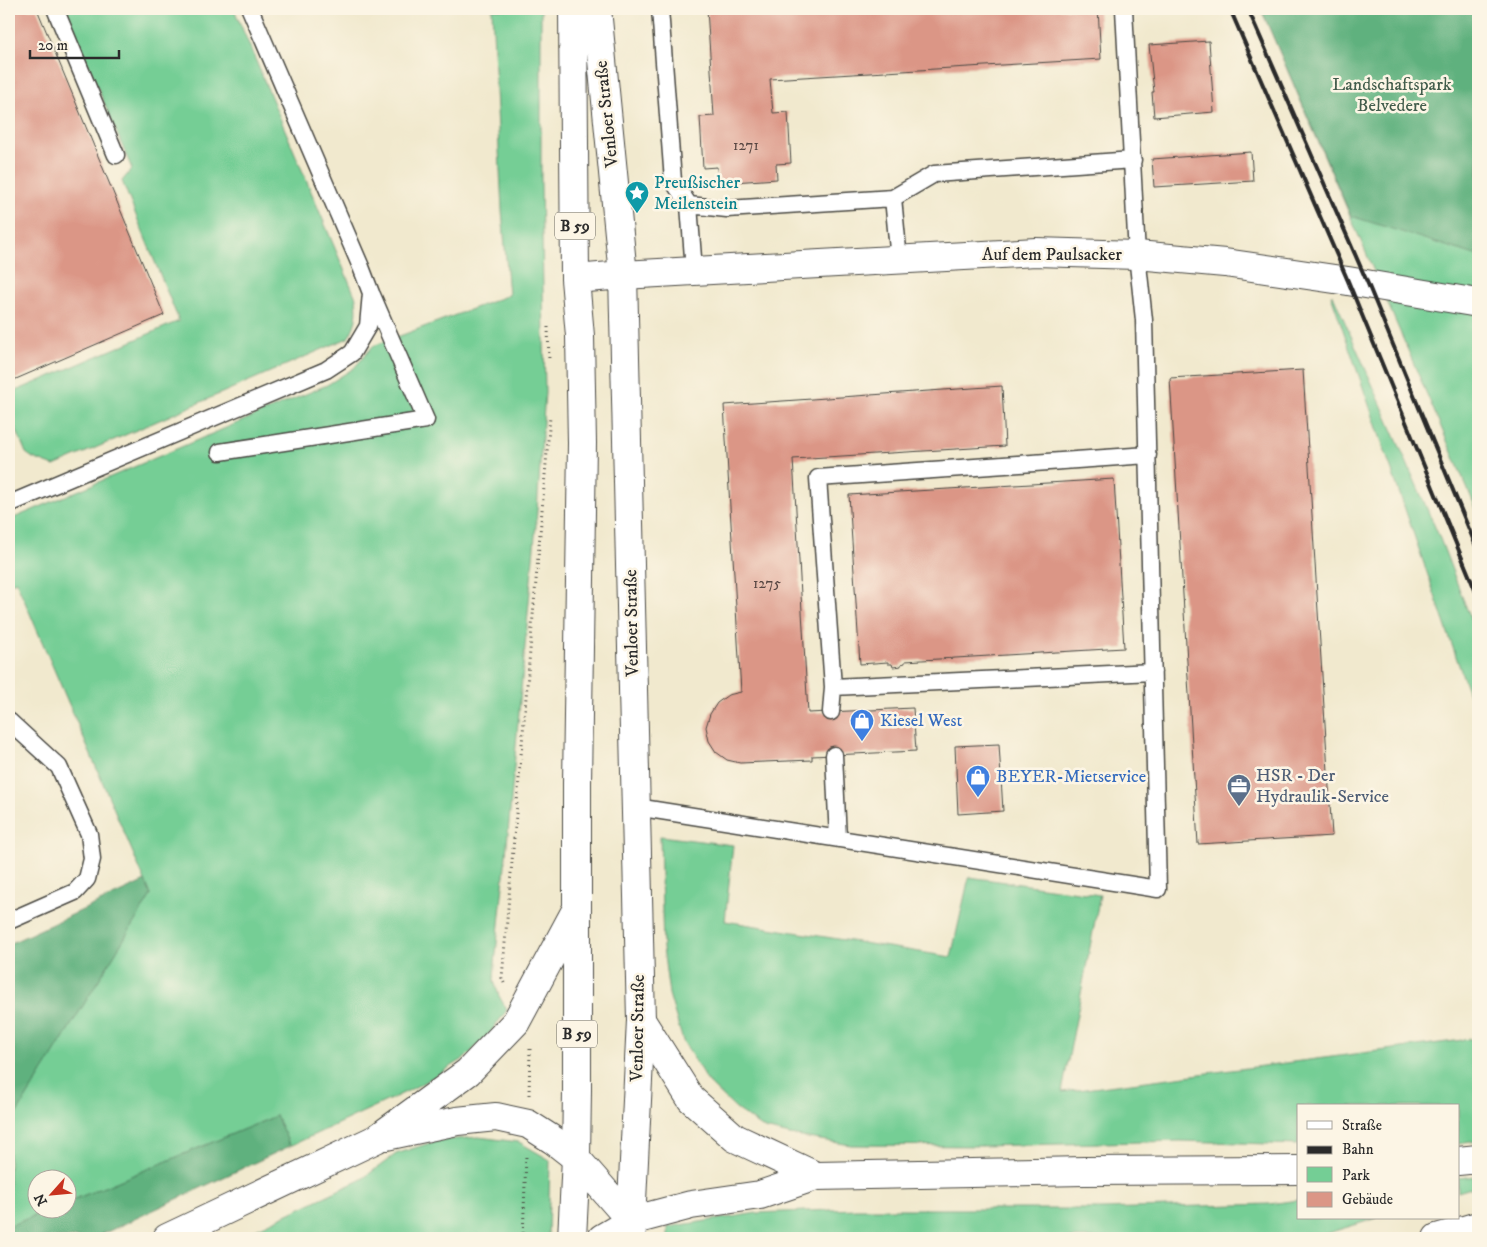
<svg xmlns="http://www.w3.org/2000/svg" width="1487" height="1247" font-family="'IM FELL DW Pica',serif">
<rect width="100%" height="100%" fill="#fcf5e5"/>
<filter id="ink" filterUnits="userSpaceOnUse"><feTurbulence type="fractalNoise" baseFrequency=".02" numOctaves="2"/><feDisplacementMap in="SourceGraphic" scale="10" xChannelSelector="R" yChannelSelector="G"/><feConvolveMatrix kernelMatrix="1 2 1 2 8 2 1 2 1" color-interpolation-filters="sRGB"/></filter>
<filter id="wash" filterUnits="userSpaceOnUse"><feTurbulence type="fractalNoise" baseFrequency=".0096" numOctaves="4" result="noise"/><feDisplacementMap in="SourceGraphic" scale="20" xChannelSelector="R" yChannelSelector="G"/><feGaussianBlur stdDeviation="1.12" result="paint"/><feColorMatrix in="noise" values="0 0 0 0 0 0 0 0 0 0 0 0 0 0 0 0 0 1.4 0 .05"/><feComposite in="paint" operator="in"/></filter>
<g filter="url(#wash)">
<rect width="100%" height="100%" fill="#f1e9ce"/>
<path fill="#74ce95" stroke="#507c60" d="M69,9H234L356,298C358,315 357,323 348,338L54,466L33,458L26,453L9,412V394L179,321L122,181L132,169L67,15Z
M492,9H541V184L545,392L536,525L505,866L495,963L494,981L499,996L507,1010L490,1033L465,1058L439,1074L408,1091L290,1146L276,1116L68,1202V1180H38V1210H49L9,1226V1126L151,895L16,581L9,584V520L327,385L354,368L373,346L509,295L502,210Z
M1261,9H1478V513Z
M1331,295H1333L1439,536L1478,638V720Z
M660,836L733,845L725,921L951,957L969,877L1100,895L1062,1092L1478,1038V1141L1458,1144V1106H1298V1145L1181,1141L981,1146L851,1145L790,1135L765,1129L736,1109L708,1082L683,1041L669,994L663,948Z
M478,1137L519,1142L550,1160L548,1238H237L362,1179L396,1154L436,1141Z
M1478,1176V1186L1458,1192V1178Z
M1298,1200V1218H1377L1312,1238H668V1227L757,1213L856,1209H1101L1270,1204Z"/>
<path fill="#5fb17e" stroke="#456e54" d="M1261,9H1478V256L1351,216Z
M145,881L151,895L9,1126V944Z
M276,1116L290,1146L94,1238H9V1226L49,1210H68V1202Z"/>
<g id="blocks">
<path fill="#db9686" d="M9,9H37L164,315L9,382Z
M707,9H1098L1101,59L770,79L773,113L788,112L791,163L776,164L777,179L718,183L717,167L703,168L700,117L714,116Z
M1209,41L1214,112L1154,117L1152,92H1154L1149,45Z
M1251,152L1253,181L1154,187L1152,159Z
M1303,370L1332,836L1198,844L1170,378Z
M1002,386L1005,446L793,459L808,713L913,708L916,751L812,756V760L740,763L727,760L716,752L709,741L706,727L710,714L717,703L728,695L741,692L724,405Z
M1114,479L1124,648L905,661V663L901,664V666L893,667L892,664H888V662L860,664L849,495Z
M999,744L1003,811L958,814L955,746Z"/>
</g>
</g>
<g filter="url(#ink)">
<use href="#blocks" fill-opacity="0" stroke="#494843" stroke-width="1"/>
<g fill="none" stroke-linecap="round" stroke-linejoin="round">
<defs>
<path id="service" d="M56,9V11L116,155
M660,9L673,181L689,205L727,209L893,198L934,174L1133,160
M893,198L899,260
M689,205L694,271
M220,452L426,420L372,295
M1148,455L818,478L833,687L1153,672
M9,504L326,370L352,353L368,326L371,293L361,267L250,9
M831,712L833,687
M9,721L59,767L89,834L92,859L87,879L75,892L9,921
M834,755L838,839
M636,807L1158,889L1144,320L1137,255L1124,9"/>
<path id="tertiary" d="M623,275L1036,252L1137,255L1225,263L1348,281L1478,303"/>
<path id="primary" d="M597,9L623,275L641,1020L631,1221L632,1238
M575,279L623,275
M576,1158L631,1221
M572,1238L576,1158L577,1090V784L582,443L580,336L575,279L573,9
M602,1238L631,1221"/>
<path id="motorway" d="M641,1020L691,1099L735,1138L816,1176
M386,1136L457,1121L496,1117L528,1124L553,1140L576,1158
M1458,1161L1478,1159
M631,1221L691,1205L760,1195L816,1176L1084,1171L1298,1170
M167,1238L376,1139L468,1072L516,1022L576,910
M1437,1238L1478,1226"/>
</defs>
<use href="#service" stroke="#494843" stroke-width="19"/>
<use href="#tertiary" stroke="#494843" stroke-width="30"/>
<use href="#primary" stroke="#494843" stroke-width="30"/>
<use href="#motorway" stroke="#494843" stroke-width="30"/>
<path stroke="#494843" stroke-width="3" stroke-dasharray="1 4" stroke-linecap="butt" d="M548,327L549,361
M504,983L502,978L550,417
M529,1095L530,1049
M523,1238L526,1156"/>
<use href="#service" stroke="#fff" stroke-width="16"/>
<use href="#tertiary" stroke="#fff" stroke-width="28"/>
<use href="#primary" stroke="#fff" stroke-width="28"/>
<use href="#motorway" stroke="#fff" stroke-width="28"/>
<path stroke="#2b2b2b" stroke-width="4" d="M1230,9L1348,281L1478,597
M1248,9L1368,284L1478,551"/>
</g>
</g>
<defs>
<symbol id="sight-pin" viewBox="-11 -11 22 30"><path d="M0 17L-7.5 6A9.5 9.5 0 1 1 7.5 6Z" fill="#0f9aa8" stroke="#fcf5e5"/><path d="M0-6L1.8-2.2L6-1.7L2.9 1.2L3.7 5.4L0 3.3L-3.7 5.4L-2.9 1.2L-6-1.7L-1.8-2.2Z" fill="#fff"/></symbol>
<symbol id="shop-pin" viewBox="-11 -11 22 30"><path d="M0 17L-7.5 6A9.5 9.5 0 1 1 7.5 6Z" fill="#3f7fe0" stroke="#fcf5e5"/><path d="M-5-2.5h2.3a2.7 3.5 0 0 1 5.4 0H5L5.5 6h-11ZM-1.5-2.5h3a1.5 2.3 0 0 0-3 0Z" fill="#fff"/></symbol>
<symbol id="office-pin" viewBox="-11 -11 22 30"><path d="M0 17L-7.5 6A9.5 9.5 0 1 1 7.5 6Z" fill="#5c6f8a" stroke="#fcf5e5"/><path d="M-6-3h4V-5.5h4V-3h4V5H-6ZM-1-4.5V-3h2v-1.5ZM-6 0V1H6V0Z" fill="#fff"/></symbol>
</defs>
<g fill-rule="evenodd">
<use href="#sight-pin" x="623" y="179" width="28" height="38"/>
<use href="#shop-pin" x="848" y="707" width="28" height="38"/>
<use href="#shop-pin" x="964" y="763" width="28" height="38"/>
<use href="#office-pin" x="1225" y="772" width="28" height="38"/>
</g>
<g text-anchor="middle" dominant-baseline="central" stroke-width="5" stroke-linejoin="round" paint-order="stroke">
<g font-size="15" fill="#574642">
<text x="746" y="145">1271</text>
<text x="767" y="583">1275</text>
</g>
<g fill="#fcf5e5" stroke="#6a6863" stroke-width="1">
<rect x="555" y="212.5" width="40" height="27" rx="4"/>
<rect x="557" y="1020.5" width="40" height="27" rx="4"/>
</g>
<g font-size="16" font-weight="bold" fill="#2b2b2b">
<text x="575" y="226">B 59</text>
<text x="577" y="1034">B 59</text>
</g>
<g font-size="18" fill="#415c4b" stroke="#fcf5e5">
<text x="1392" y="85">Landschaftspark<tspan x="1392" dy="21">Belvedere</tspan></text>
</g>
<g font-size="18" fill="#2b2b2b" stroke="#fcf5e5">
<text transform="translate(607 114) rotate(-96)">Venloer Straße</text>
<text x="1052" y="255">Auf dem Paulsacker</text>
<text transform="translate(632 623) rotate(-91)">Venloer Straße</text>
<text transform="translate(638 1028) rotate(-89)">Venloer Straße</text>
</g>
<g font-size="18" fill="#0d838f" stroke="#fcf5e5" text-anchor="start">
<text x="654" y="183">Preußischer<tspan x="654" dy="21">Meilenstein</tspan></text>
</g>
<g font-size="18" fill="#366cbe" stroke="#fcf5e5" text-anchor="start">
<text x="880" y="721">Kiesel West</text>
<text x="996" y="777">BEYER-Mietservice</text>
</g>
<g font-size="18" fill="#4e5e75" stroke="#fcf5e5" text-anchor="start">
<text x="1256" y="776">HSR - Der<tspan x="1256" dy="21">Hydraulik-Service</tspan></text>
</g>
</g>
<rect width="1487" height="1247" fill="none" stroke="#fcf5e5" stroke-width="30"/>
<rect x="1297" y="1104" width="162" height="115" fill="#fcf5e5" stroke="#a8a49b"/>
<rect x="1307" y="1121" width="25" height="8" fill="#ffffff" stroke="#a8a49b"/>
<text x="1342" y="1130" font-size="15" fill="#2b2b2b">Straße</text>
<rect x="1307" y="1146" width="25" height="8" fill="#2b2b2b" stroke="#a8a49b"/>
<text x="1342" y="1154" font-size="15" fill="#2b2b2b">Bahn</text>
<rect x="1307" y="1167" width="25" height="15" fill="#74ce95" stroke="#a8a49b"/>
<text x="1342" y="1180" font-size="15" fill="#2b2b2b">Park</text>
<rect x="1307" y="1192" width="25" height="15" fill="#db9686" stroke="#a8a49b"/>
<text x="1342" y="1204" font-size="15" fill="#2b2b2b">Gebäude</text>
<g transform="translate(52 1194) rotate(243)"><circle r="24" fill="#fcf5e5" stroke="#a8a49b"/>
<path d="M0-4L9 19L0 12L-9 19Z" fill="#c8321e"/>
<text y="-8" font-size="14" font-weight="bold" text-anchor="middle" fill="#2b2b2b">N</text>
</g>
<path d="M30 50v8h89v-8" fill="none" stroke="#2b2b2b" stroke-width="2.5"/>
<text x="38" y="50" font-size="15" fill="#2b2b2b" stroke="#fcf5e5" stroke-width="4" paint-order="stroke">20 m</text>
</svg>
